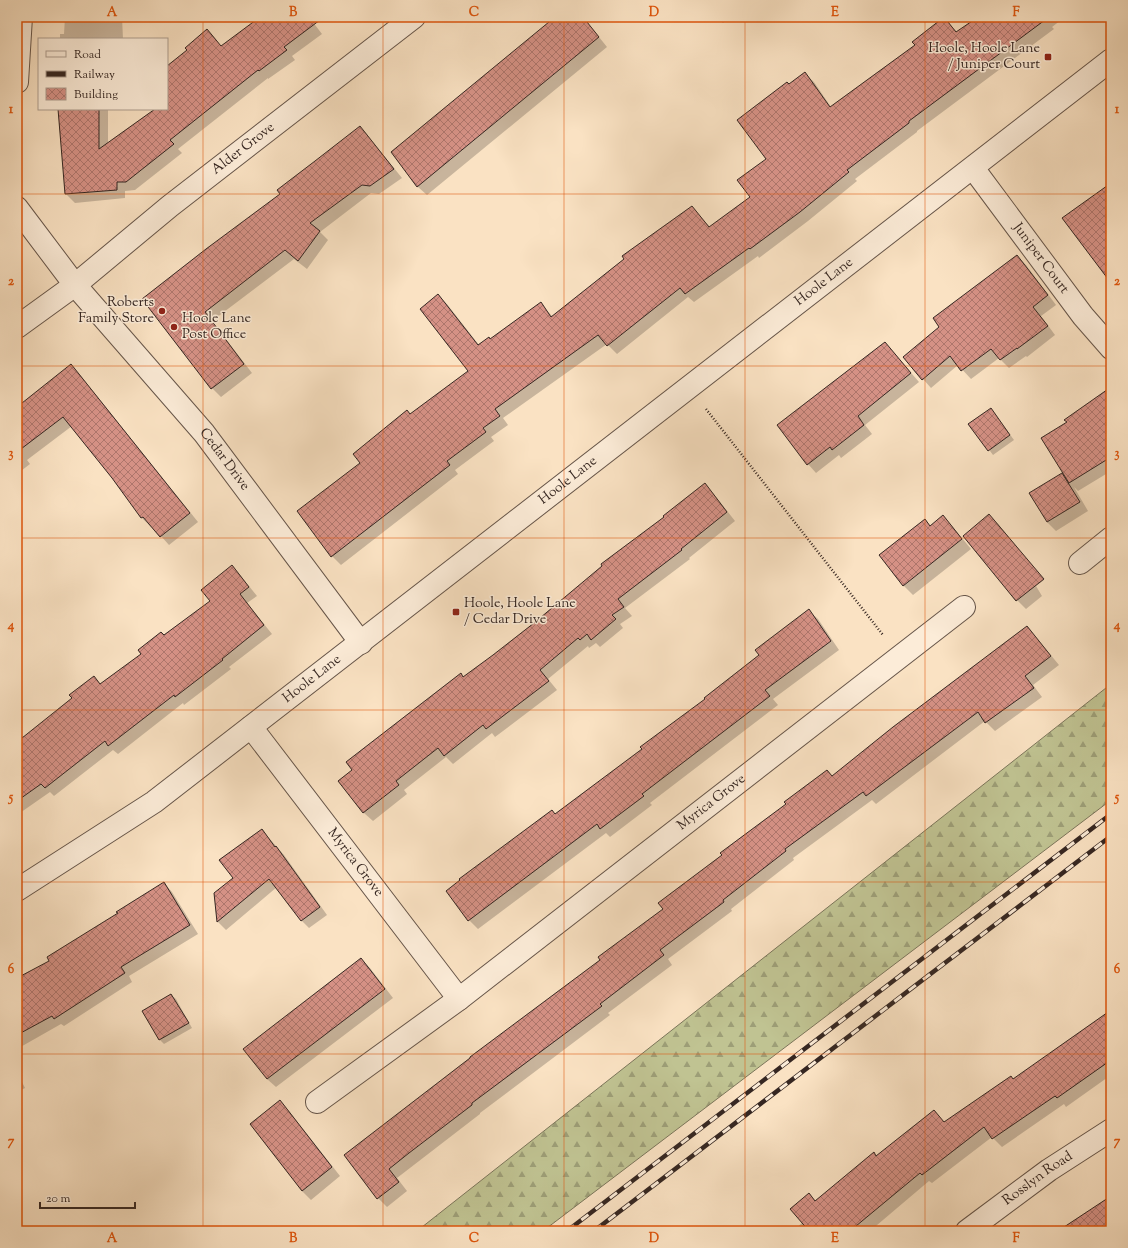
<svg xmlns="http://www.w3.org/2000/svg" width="1128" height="1248" font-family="'Sorts Mill Goudy',serif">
<defs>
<pattern id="forest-firs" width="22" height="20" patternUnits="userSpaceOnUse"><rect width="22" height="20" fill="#c0c392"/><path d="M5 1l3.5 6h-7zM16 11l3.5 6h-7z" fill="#9d9e77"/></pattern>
<pattern id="building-cross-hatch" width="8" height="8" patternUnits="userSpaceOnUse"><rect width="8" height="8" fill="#d59185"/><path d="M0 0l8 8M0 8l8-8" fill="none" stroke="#ae766c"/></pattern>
</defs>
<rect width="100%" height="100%" fill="#fae2c3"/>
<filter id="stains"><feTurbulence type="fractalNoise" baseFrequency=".005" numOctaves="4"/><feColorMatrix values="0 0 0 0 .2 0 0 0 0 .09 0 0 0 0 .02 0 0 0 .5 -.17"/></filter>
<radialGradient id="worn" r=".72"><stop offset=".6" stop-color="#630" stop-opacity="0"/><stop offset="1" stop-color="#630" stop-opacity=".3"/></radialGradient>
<path fill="url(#forest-firs)" stroke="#7b755a" d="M1111,684V800L543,1231H417Z"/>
<path fill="#0003" d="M65,17H122L123,39H60V34H64Z
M262,17H309L322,34L292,56L295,60L268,79V78L178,149L182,153L135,190L125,191V198L75,203L66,194L60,130L59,129V109H108V143L156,109H167V76L222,47Z
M557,17H583L607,47L427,195L418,187L392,153Z
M717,17H730L723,23Z
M979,17H1065L1052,27L1054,29L917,131V132L855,179L857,181L808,221L759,258L758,256L694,302L688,297L617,354L607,344L503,418L508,425L491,437L494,441L455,470L458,474L341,565L332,556L361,463L470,371L438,296L447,304L479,345L490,340L541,304L553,317L692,208L710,227L751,197L767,159L789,86L805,74L814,82L831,107L916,45L944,18L958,33Z
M360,127L368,136L402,178L379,194L371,193L320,232L328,240L307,269L294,259L212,321L252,373L221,397L212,388L143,299L281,194Z
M1017,256L1026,265L1056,305L1041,316L1055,335L1027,357L1026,356L1009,368L999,358L971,379L958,365L931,388L923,379L941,327Z
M885,343L919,382L865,425L872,434L841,458L839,455L816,473L808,464Z
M71,366L80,375L198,522L169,545L152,526L151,527L142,518L113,478L72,426L27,460L30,464L17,474V400L21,405Z
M1111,388V471L1078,491L1074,487L1088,511L1056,531L1047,522L1062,474L1066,478L1068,423Z
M995,414L1014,440L993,455L970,424Z
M704,485L713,493L735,521L689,558L690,559L625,608L632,616L620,624L623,628L600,647L596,643L589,648L588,646L548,679L557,690L495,737L492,733L453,764L446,757L404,790L407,794L373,821L364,813L340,781L461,674L464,678L494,655Z
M989,515L998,524L1044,580L1036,586L1042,596L1026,609L1017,600Z
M943,517L952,526L971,549L913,595L904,586L880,555L925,520L931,527Z
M232,566L240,575L257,596L247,603L272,634L229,667L231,669L184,705L183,703L118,754L113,750L54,796L50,792L17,815V741L23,736L25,737L73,698L94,678L101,685L164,636L211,601Z
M809,611L818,619L839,650L773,699L778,705L650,803L652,805L610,837L606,833L478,929L469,920L555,815L643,749L760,656Z
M1027,627L1035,636L1059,665L1033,685L1042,697L995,731L985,721L876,804L872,800L793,858L794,860L731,909L732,911L668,959L672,965L608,1013L610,1015L480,1113V1114L397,1178L407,1191L387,1207L378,1198L345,1155L602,960L664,909Z
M262,830L284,855L327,915L309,928L301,920L277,887L226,930L218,922L215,894L234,878Z
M164,883L172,892L198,934L129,976L132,982L64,1026L61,1024L17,1049V979L50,961Z
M361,959L370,968L393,998L276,1087L267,1079Z
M171,995L176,999L192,1028L164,1044L160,1040Z
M1111,1011V1075L1066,1107L1064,1104L1002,1147L992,1137L932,1183L929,1181L870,1231H793L803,1222L809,1194L816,1201L877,1157L945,1123L1013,1080Z
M17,1072L25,1088L17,1092Z
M280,1102L289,1111L340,1176L311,1200L302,1191Z"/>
<path fill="url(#building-cross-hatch)" stroke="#362722" d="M260,17H324L284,47L287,50L259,71L258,70L170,140L174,144L126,182H117V190L65,194L58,109H99V149L155,109H167V66L187,50L185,48L207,29L221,46Z
M555,17H583L599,37L417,187L391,152Z
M944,17L956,32L978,17H1049L909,121V123L847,170L849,172L800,212L750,249L749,248L685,294L680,288L607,346L598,335L495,409L500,416L483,428L486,432L447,461L450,465L331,557L297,511L360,463L353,454L407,410L410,414L468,371L420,309L438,294L478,345L489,337L490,339L541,302L551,317L624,259L622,256L692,206L709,227L750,197L737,180L766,159L737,120L787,82L789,84L805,72L830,107L915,45L912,42Z
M360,126L394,169L370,186L362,185L310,223L320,231L298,261L285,250L205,312L244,364L211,389L142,299L206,249L280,194L277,190L315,161Z
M1111,183V283L1062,218Z
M1017,255L1048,295L1033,307L1048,326L1017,349V348L1000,360L991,349L961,371L950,356L922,380L903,357L939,327L933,318Z
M885,342L911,373L858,416L864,425L832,450L830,447L807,465L777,425Z
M71,364L190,513L160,537L143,517L141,518L112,478L63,417L17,452V407Z
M1111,387V457L1069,483L1041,438L1067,422L1064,420Z
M991,408L1010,435L988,451L968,424Z
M1062,473L1080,502L1047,522L1029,493Z
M705,483L727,512L681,549L682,550L618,599L624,607L612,615L616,619L591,640L587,634L580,640L578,638L540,670L549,681L486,729L483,725L444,756L438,748L396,781L399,785L363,813L338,781L352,770L346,762L461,673L463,677L493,655L534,623L602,566L601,564L664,517L663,516Z
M989,514L1044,579L1016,601L963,536Z
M943,515L962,539L903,586L879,555L925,519L930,526Z
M232,565L249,587L240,594L264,625L222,659L223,660L175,697L174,695L108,746L105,741L45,788L41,784L17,801V742L72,698L69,695L94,676L100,684L141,654L138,650L161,632L164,635L210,601L201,590Z
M809,609L831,641L765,690L770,696L642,794L644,796L600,829L597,824L468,921L446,891L460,880L459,879L552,810L555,814L642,749L640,747L705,699L704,698L759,655L755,650Z
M1027,626L1051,656L1025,676L1034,688L985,723L978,712L866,796L863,792L785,849L786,851L723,900L724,902L660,950L664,955L600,1004L602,1006L472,1103V1105L409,1153L389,1169L399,1182L377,1199L344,1155L470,1058V1057L600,960L598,957L663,909L658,903L722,855L720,853L786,804L784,802L827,770L832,776L893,727Z
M262,829L275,847L276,846L320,907L301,921L269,879L217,922L214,893L233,878L219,860Z
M164,882L190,925L121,967L125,973L54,1019L52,1016L17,1035V978L49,961L47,957L118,913L116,912Z
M361,958L385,989L267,1079L243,1049Z
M171,994L189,1023L159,1040L142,1011Z
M1111,1010V1060L1057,1098L1055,1096L992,1139L984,1127L922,1175L920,1173L850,1231H809L790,1209L809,1193L815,1201L874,1152L876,1156L934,1110L944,1122L1011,1076L1013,1079Z
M280,1100L332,1167L302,1191L250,1124Z
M1111,1196V1231H1058Z"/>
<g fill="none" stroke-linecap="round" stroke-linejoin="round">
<defs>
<g id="minor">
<path d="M17,82L21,17"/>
<path id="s1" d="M973,168L1083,316L1111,348"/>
<path id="s2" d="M17,208L75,285L204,433L361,643"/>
<path id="s3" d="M17,327L75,285L170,206L414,17"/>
<path d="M1080,563L1111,538"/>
<path id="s4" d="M251,727L459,999L317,1102"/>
<path id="s5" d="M17,890L154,802L1111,60"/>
<path id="s6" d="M459,999L964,607"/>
<path id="s7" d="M967,1231L1049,1170L1111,1130"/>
</g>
</defs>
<use href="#minor" stroke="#67564a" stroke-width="24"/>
<path stroke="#362722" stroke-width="2.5" stroke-dasharray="1 2" stroke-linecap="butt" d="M706,409L883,635"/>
<use href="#minor" stroke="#fcecd8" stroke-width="22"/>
<defs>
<path id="rail" d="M567,1231L1111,814
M594,1231L1111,836"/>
</defs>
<use href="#rail" stroke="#362722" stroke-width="4.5"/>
<use href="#rail" stroke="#fcecd8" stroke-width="3" stroke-dasharray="9" stroke-linecap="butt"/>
</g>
<path fill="none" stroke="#df560d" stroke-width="1" stroke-opacity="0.55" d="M203,17V1231M383,17V1231M564,17V1231M745,17V1231M925,17V1231M17,194H1111M17,366H1111M17,538H1111M17,710H1111M17,882H1111M17,1054H1111"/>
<g fill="#8f2418" stroke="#fcecd8" stroke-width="1.5">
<rect x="1044" y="53" width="8" height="8" rx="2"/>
<circle cx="162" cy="311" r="4"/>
<circle cx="174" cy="327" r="4"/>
<rect x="452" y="608" width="8" height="8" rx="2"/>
</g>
<g text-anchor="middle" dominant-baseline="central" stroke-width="3" stroke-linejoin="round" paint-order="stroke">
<g font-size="14" fill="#362722" stroke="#fcecd8" text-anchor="end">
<text x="1040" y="49">Hoole, Hoole Lane<tspan x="1040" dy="16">/ Juniper Court</tspan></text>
<text x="154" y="303">Roberts<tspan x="154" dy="16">Family Store</tspan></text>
<text x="182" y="319" text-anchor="start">Hoole Lane<tspan x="182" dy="16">Post Office</tspan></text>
<text x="464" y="604" text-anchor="start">Hoole, Hoole Lane<tspan x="464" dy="16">/ Cedar Drive</tspan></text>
</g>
<g font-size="14" fill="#362722" stroke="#fcecd8">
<text stroke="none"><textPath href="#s3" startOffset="288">Alder Grove</textPath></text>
<text stroke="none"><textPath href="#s1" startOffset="113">Juniper Court</textPath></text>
<text stroke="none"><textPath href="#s5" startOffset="1011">Hoole Lane</textPath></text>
<text stroke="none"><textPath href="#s2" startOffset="326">Cedar Drive</textPath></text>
<text stroke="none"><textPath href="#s5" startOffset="687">Hoole Lane</textPath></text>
<text stroke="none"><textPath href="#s5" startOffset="363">Hoole Lane</textPath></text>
<text stroke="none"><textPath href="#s6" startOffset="320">Myrica Grove</textPath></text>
<text stroke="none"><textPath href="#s4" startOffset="171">Myrica Grove</textPath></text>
<text stroke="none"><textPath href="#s7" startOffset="88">Rosslyn Road</textPath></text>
</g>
</g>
<rect width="1128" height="1248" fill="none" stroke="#fae2c3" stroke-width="44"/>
<rect x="38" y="38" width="130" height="72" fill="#fcecd8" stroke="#ad9d8f"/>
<rect x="46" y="51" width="20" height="6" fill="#fcecd8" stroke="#ad9d8f"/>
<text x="74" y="58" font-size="12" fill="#362722">Road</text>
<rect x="46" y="71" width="20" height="6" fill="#362722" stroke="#ad9d8f"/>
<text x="74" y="78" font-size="12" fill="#362722">Railway</text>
<rect x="46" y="88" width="20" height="12" fill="url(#building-cross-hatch)" stroke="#ad9d8f"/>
<text x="74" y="98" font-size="12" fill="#362722">Building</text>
<path d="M40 1202v6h95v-6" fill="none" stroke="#362722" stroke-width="2"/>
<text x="46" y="1202" font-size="12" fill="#362722" stroke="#fcecd8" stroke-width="3" paint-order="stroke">20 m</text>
<rect x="22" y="22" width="1084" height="1204" fill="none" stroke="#df560d" stroke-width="1.5"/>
<g font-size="13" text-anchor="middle" font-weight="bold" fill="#df560d">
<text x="112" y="16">A</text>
<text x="293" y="16">B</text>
<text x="474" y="16">C</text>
<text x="654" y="16">D</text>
<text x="835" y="16">E</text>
<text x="1016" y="16">F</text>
<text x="11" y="113">1</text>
<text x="1117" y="113">1</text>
<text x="11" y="285">2</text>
<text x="1117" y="285">2</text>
<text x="11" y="457">3</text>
<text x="1117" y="457">3</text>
<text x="11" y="629">4</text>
<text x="1117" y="629">4</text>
<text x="11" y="801">5</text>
<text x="1117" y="801">5</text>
<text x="11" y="973">6</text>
<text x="1117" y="973">6</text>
<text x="11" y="1145">7</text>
<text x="1117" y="1145">7</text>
<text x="112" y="1242">A</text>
<text x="293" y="1242">B</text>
<text x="474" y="1242">C</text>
<text x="654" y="1242">D</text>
<text x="835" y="1242">E</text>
<text x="1016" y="1242">F</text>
</g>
<rect width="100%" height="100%" filter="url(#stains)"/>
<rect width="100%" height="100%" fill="url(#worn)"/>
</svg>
